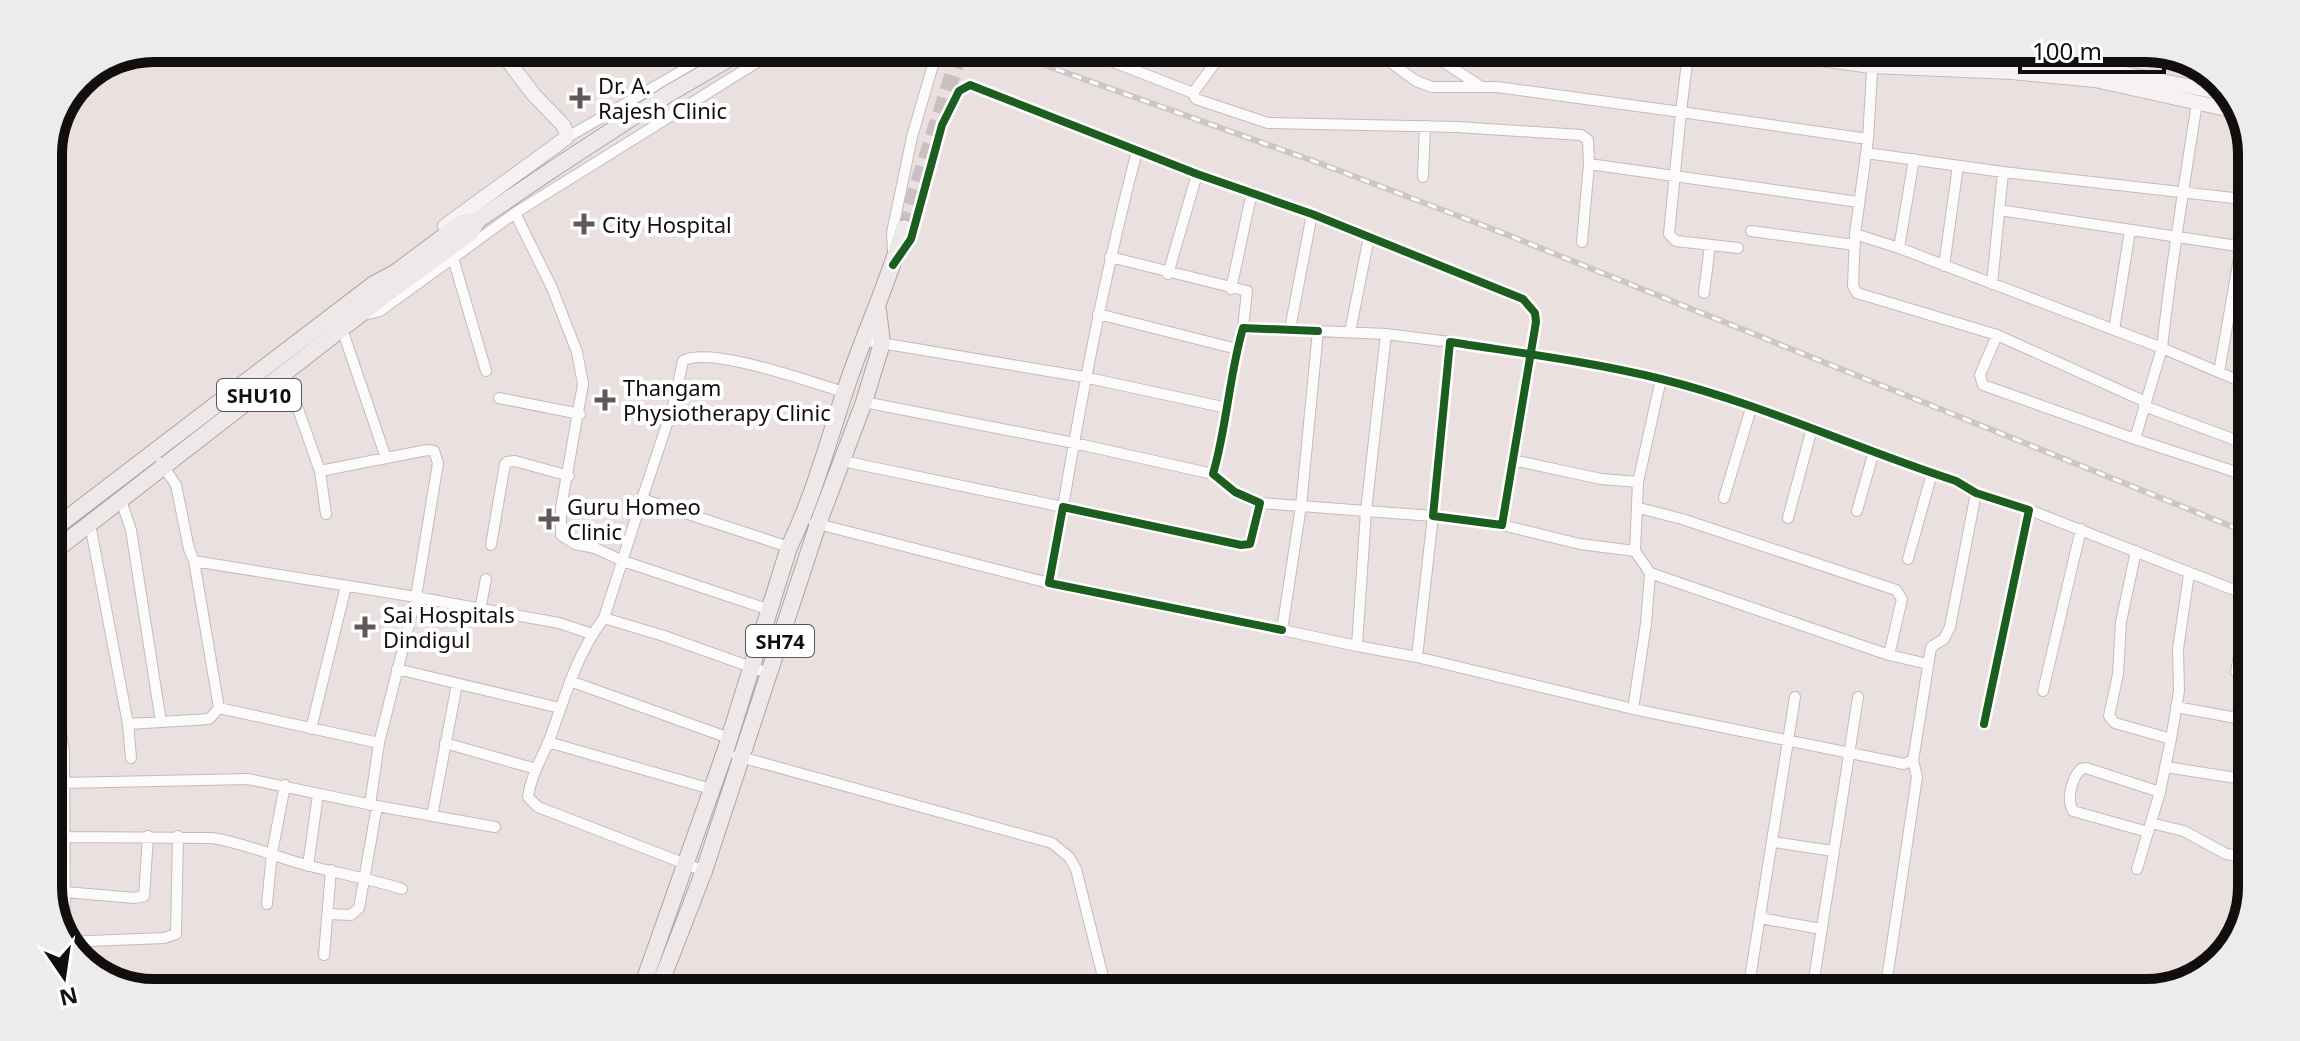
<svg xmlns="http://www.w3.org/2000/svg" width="2300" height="1041" font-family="'Noto Sans',sans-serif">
<rect width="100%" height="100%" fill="#eae0e0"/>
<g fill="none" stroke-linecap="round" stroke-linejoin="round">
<path stroke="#cac0c0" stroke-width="16" stroke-dasharray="16 8" stroke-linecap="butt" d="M904,228L960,51"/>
<defs>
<path id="street" d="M1088,52L1193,93L1196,99L1268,123L1457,127L1581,135L1588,140L1589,164
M1378,53L1416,81L1432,87H1497L1681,112L1688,54
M1430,53L1480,86
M1873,55L1868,139L1855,234L1899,248L2162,348C2171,265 2184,185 2197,103
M1193,93L1223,52
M566,138L718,50
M1866,153L2003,172L2251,200
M1423,177L1425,126
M1999,210L2251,248
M515,213L775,51
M1751,231L1855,245
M1855,234L1853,286L1857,293L1997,335L2146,402L2162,348L2249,385
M1582,242L1589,164L1859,202
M1738,248L1676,241L1669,234L1681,112L1868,139
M1899,248L1914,159
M893,251L892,233L912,137L937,51
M901,253L911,239L942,125L959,91L970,85L1197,174L1312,214L1523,299L1535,313L1536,322L1502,525L1433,516L1450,342C1520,353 1592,362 1661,379C1762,404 1857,449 1956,481L1976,493L2029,510L1984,724
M1110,257L1247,291L1243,328
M453,258L486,371
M1944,266L1958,166
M1168,274L1197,174
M1992,284L2003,172
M1231,289L1252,192
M1704,293L1710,245
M1098,314L1237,349
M364,315L380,311L515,213L552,288L577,352L583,384L561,508V535L575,544L595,548L623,561L770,610
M342,329L386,458
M1290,329L1312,214
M2114,330L2130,231
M1350,332L1369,237
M1997,335L1980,375L1983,385L2135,439
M863,340L1084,377L1227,408
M2219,372L2241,247
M286,375L320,471L326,514
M499,398L580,414
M864,402L1074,443L1213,474
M2146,402L2135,439L2248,476
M2144,406L2249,445
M1513,460L1601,479L1638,482
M843,461L1063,507C1083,387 1106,269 1137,151
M161,463L176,485L189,549L194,561L416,597L559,623L592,634
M320,471L427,450L434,451L438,463L416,597L379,743L370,805
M1724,498L1751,408
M642,499L604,618C577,653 565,697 550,738C542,758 531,775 528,797L538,807L704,871
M121,500L131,530L161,722
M1260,503L1301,506L1318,331L1386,334
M1301,506L1366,511L1357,646L1282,630Z
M1639,508L1682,519L1896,590L1902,599L1889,655
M2029,510L2247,595
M1857,511L1874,451
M1788,518L1812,428
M814,523L1049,583
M90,524L128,724L131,758
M1502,525L1580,544L1635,551
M491,545L505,464L507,462L515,461L569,476
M789,547L642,499L673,406L683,361C710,345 812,383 844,392
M2136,551L2121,622L2118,674L2109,716L2115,723L2171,739
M1908,559L1932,473
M194,561L219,708
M1650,573L1889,655L1928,664
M480,610L486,579
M604,618L664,636L768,673
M1282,630L1049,583L1063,507L1241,545L1250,544L1260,503L1235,492L1213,474C1227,426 1229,376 1243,328L1318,331
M1357,646L1417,657L1633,709L1904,764L1913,760L1914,755L1931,647L1944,639L1950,627L1976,493
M1417,657L1433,516L1366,511L1386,334L1450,342
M48,663L64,751L65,942
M397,669L560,708
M2236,672L2247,616
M570,681L729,738
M2043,691L2081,529
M2176,707L2242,719
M1633,709L1646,624L1650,573L1635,551L1638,482L1661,379
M128,724L209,719L219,708L379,743
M311,729L346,586
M548,742L711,789
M445,743L536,769
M737,756L1052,843L1069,857L1076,869L1106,989
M2166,767L2236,778
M63,783L248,779L377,806L495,827
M48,797L64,794
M432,816L457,684
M2151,823L2184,831L2226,854L2245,857
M2148,832L2073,811C2066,799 2072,778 2081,769L2086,768L2160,792
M64,837L212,838C246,843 277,858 310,866C341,874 371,879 402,889
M1773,842L1833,851
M308,866L318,794
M2137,869L2160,792L2171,739L2179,691L2178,649L2189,574
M65,892L135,898L144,896L148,836
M267,904L272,853L285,785
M328,914L351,915L359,908L377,806
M1760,918L1821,929
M65,942L164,938L176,934L178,836
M324,955L331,870
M2182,982H2184
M1748,991L1795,697
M1812,992L1858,697
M1885,992L1917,777L1913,760"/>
<path id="secondary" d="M1793,55L1871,66L2012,72L2095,80L2240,112
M1926,55L2005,58L2089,67L2234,95
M445,226L566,138L567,134L563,125L534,95L499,49"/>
<path id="primary" d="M48,533L374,284L395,273L462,223L478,220L553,169
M48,556L389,292L470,233L478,220
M642,987L725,752L789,547C813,498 828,442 845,391C863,336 888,284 904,228
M659,987L704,871L818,524L864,402L882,343L878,310"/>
</defs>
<use href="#street" stroke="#c3bcbc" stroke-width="12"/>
<use href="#secondary" stroke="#c3bcbc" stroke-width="16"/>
<use href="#primary" stroke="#b2a3a4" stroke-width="18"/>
<use href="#street" stroke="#fcfafa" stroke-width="10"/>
<use href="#secondary" stroke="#f6f1f2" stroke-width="14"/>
<use href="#primary" stroke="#efe8e8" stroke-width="16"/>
<defs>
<path id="rail" d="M1005,51L1319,163L1498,231L2248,533"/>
</defs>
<use href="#rail" stroke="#cbc7c7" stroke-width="6"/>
<use href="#rail" stroke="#fff" stroke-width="3" stroke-dasharray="9" stroke-linecap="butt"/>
<defs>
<path id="primary-bridge" d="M553,169L668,94L744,50"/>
</defs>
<use href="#primary-bridge" stroke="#b2a3a4" stroke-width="18" stroke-linecap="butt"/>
<use href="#primary-bridge" stroke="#efe8e8" stroke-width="16"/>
<defs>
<path id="cycleway" d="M893,265L911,239L942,125L959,91L970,85L1197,174L1312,214L1523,299L1535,313L1536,322L1502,525L1433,516L1450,342C1520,353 1592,362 1661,379C1762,404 1857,449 1956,481L1976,493L2029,510L1984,724
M1282,630L1049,583L1063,507L1241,545L1250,544L1260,503L1235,492L1213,474C1227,426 1229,376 1243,328L1318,331"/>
</defs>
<use href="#cycleway" stroke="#fff" stroke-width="13"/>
<use href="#cycleway" stroke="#1b5e20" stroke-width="8"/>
</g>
<g fill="#5e5858" stroke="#fff" stroke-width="3">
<path d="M576 86h8v8h8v8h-8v8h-8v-8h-8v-8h8z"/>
<path d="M580 212h8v8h8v8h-8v8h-8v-8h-8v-8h8z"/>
<path d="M601 388h8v8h8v8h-8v8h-8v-8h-8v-8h8z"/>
<path d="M545 507h8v8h8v8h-8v8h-8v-8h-8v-8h8z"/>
<path d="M361 615h8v8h8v8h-8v8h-8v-8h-8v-8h8z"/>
</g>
<g text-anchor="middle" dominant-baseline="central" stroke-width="8" stroke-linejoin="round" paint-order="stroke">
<g fill="#fff" stroke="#5a5656" stroke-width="2">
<rect x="217" y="379" width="84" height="32" rx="6"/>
<rect x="746" y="625" width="68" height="32" rx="6"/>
</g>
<g font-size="20" font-weight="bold" fill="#130e0e">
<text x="259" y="395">SHU10</text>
<text x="780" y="641">SH74</text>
</g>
<g font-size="22" fill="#130e0e" stroke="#fff" text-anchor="start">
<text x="598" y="85">Dr. A.<tspan x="598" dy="25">Rajesh Clinic</tspan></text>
<text x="602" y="224">City Hospital</text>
<text x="623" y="387">Thangam<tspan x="623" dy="25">Physiotherapy Clinic</tspan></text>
<text x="567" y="506">Guru Homeo<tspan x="567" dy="25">Clinic</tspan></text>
<text x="383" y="614">Sai Hospitals<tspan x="383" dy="25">Dindigul</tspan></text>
</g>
</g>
<path d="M0 0H2300V1041H0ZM154 62H2146A92 92 0 0 1 2238 154V887A92 92 0 0 1 2146 979H154A92 92 0 0 1 62 887V154A92 92 0 0 1 154 62Z" fill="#ececec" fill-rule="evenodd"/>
<path fill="none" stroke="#130e0e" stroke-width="10" d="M154 62H2146A92 92 0 0 1 2238 154V887A92 92 0 0 1 2146 979H154A92 92 0 0 1 62 887V154A92 92 0 0 1 154 62Z"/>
<g transform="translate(64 977) rotate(167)" stroke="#ffffff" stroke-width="6" paint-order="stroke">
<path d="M0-6L14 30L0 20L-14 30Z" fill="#130e0e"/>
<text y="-12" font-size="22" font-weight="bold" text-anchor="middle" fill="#130e0e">N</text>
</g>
<path d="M2020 60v12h144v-12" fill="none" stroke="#130e0e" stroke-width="4"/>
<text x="2032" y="60" font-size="24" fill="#130e0e" stroke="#ffffff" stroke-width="6" paint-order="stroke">100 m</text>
</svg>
